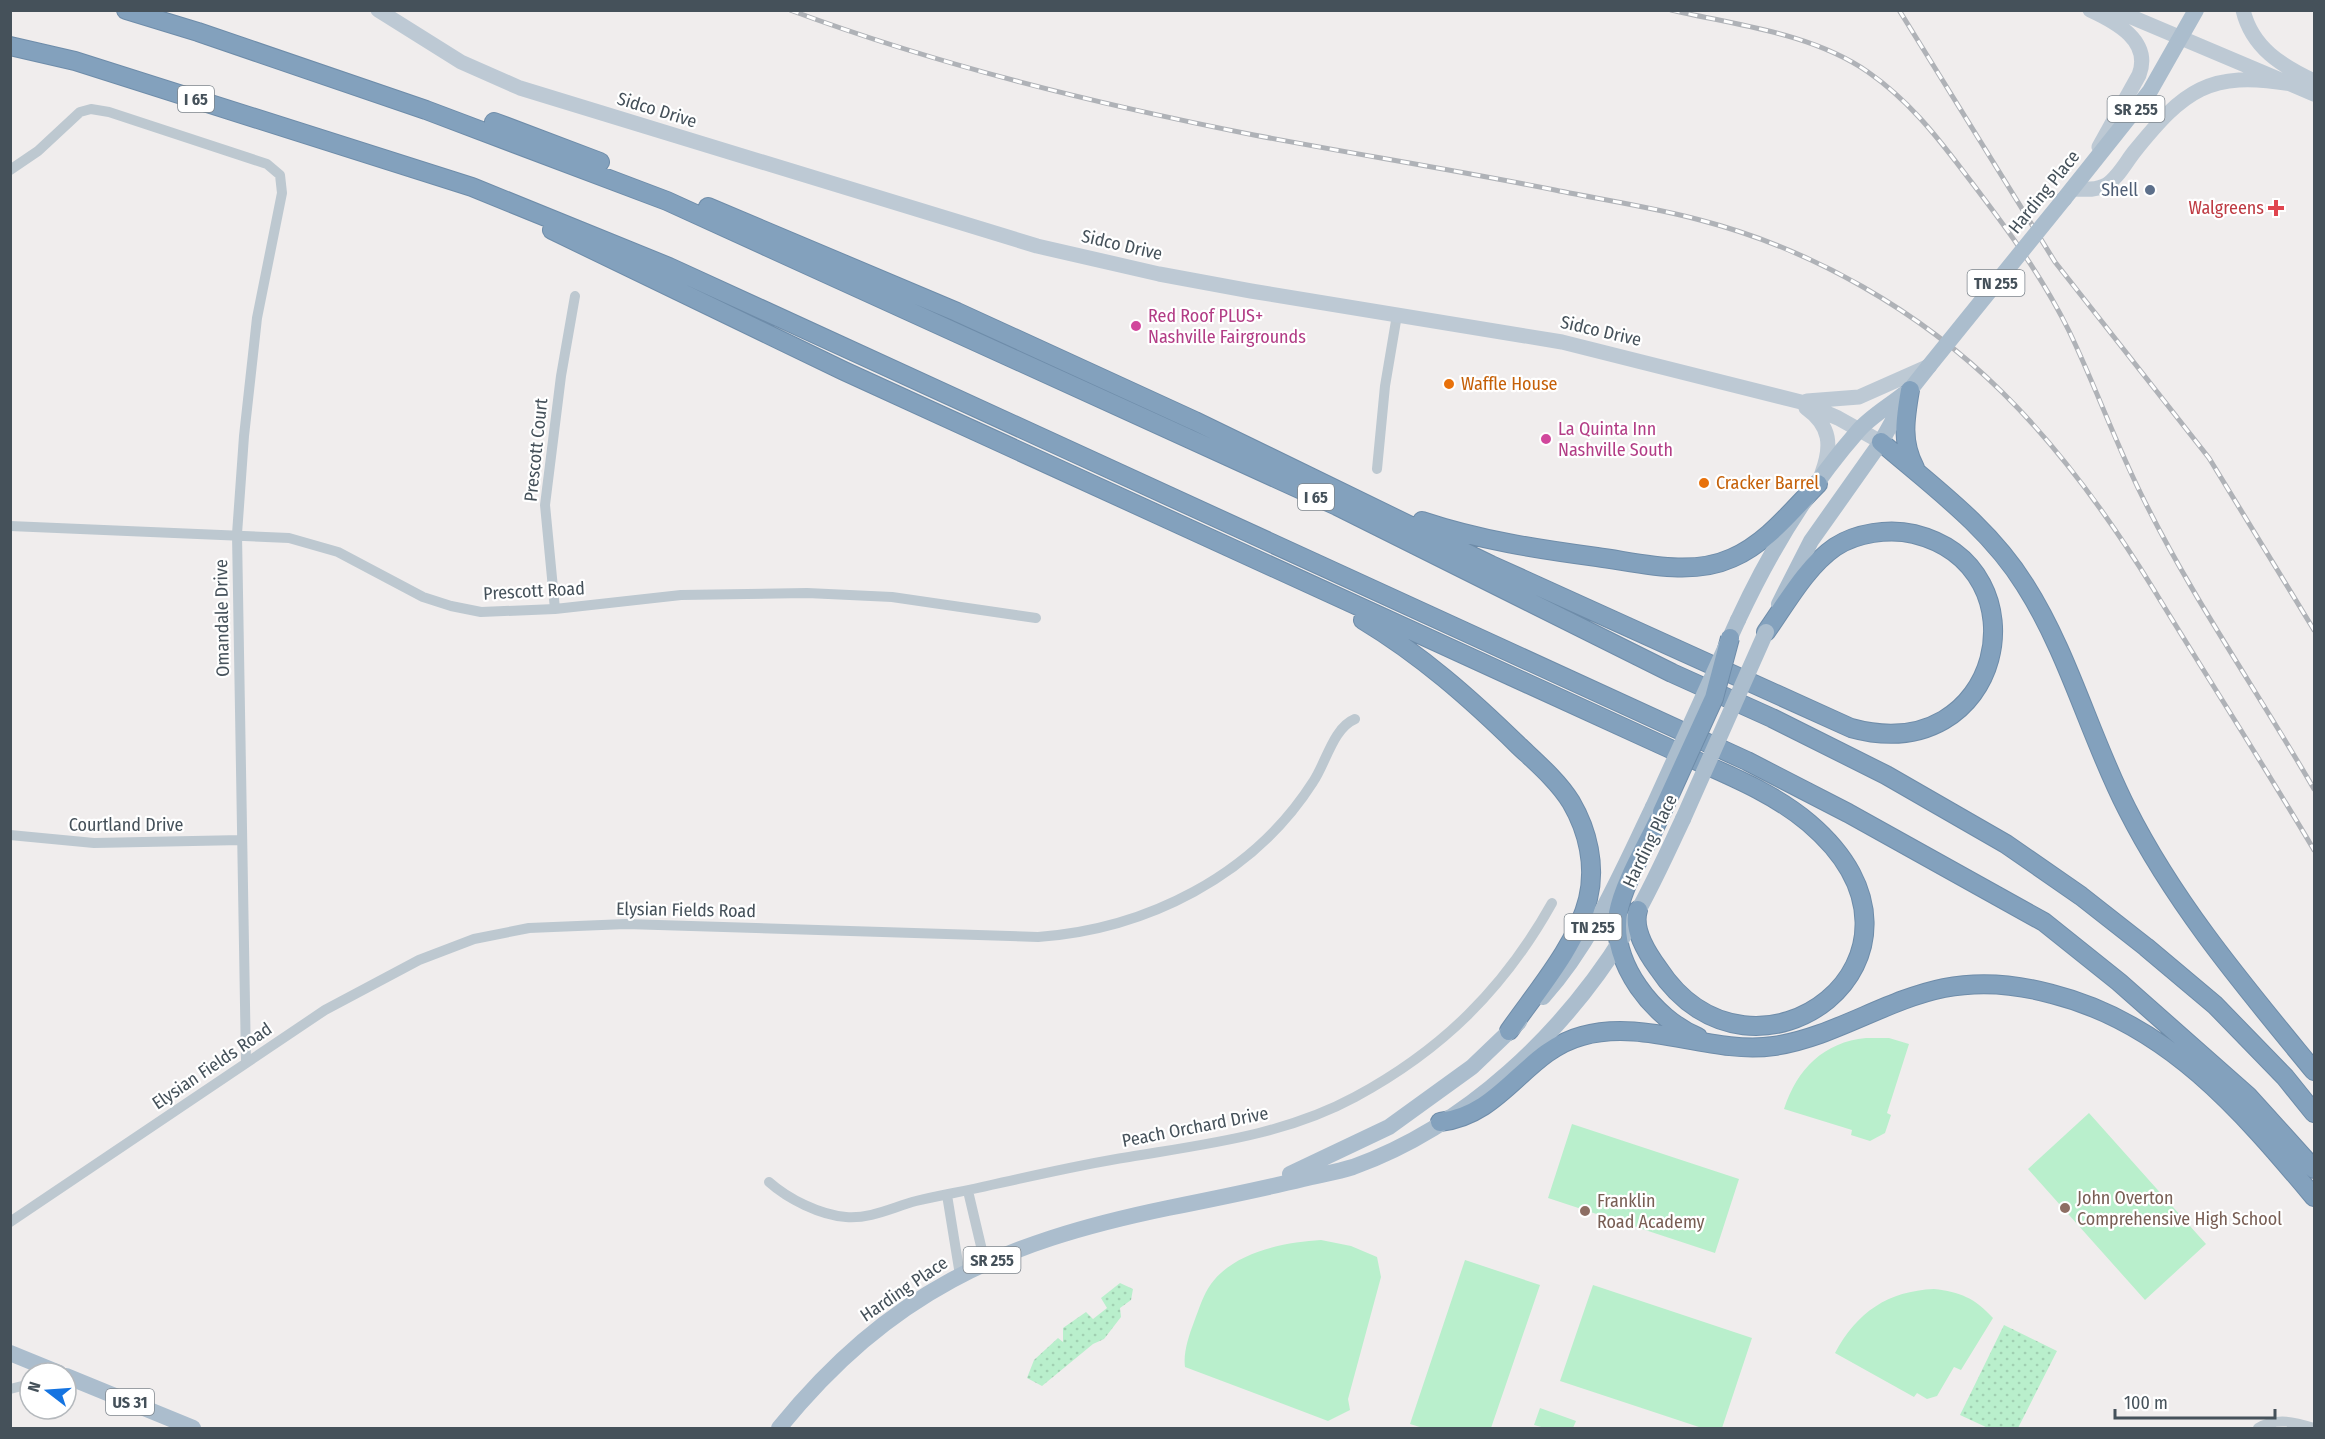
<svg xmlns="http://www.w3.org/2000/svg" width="2325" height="1439" font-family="'Fira Sans Condensed',sans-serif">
<defs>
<pattern id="park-dots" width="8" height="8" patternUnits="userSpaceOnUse" patternTransform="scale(1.5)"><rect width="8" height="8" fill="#b9efcc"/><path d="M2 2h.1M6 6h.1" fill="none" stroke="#a0cfb1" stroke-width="1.8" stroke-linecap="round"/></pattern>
</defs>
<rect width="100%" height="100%" fill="#f0eded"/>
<path fill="#b9efcc" d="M1866,1038H1889L1909,1044L1887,1113L1891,1115L1885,1133L1870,1141L1851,1135L1852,1130L1784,1109C1797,1069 1824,1042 1866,1038Z
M2089,1113L2206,1244L2145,1300L2028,1169Z
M1572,1124L1739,1179L1715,1253L1548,1198Z
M1321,1240L1351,1246L1377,1257L1381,1277L1348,1399L1350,1410L1328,1421L1185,1367C1183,1353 1189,1335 1194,1322C1199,1309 1203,1295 1211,1284C1234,1252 1285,1242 1321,1240Z
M1465,1260L1540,1285L1491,1428H1423L1410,1424Z
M1593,1285L1752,1338L1722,1428H1702L1560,1381Z
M1934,1289C1960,1292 1975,1298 1993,1318L1961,1370L1954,1367L1937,1396L1927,1399L1917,1393L1914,1397L1835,1353C1857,1312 1888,1291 1934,1289Z
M1540,1408L1576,1421L1573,1428H1545L1534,1425Z"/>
<path fill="url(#park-dots)" d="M1120,1283L1133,1289L1131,1300L1120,1308L1121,1317L1104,1339L1093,1344L1042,1386L1027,1378L1034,1360L1058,1338L1063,1342V1328L1086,1312L1093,1319L1107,1308L1101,1298Z
M2004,1325L2057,1351L2018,1428H1988L1960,1415Z"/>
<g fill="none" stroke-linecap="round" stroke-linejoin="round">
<defs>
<path id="highway" d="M126,10L198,32L426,110L667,201L1337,506L1672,673L1772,718L1886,775L2006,844L2081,896L2146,947L2215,1005L2285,1077L2314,1113
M10,46L75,61L472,187L669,267L1747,761L1848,813L2044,922L2119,982L2248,1096L2314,1169
M494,122L600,162
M708,207L957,312L1195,421L1491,565L1851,728C2003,770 2047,567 1914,534C1889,528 1856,533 1835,547C1806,567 1786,604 1766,632
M552,230L844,371L1664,746C1712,769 1768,788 1809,823C1965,956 1753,1113 1658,968C1647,953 1632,929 1638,910
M1910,390C1905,419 1901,442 1915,468
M1881,442C1932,486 1989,527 2025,585C2069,654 2090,737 2127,809C2176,906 2246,988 2314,1071
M1422,521C1479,540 1537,549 1597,557C1641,563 1690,577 1732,558C1767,543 1792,510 1818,484
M1363,620C1421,655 1470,698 1519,746C1537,763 1558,781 1571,802C1588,831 1596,866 1588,899C1577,945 1536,992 1509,1031
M1662,812C1649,842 1624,881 1618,913C1610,963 1654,1019 1698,1037
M1440,1122C1503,1115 1525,1051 1582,1036C1645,1018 1710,1055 1774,1046C1834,1037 1885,1000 1944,988C1980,981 2016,984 2052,994C2167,1023 2241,1110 2314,1197"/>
</defs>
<use href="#highway" stroke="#6e8ca9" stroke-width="20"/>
<path stroke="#bdc8d0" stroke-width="10" d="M10,170L38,151L80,112L91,109L109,112L267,164L280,175L282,193L257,318L244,436L237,534L246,1063
M1377,469L1385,386L1397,315
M10,526L289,538L338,552L423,597L451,606L481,612L555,609L681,595L807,593L892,597L1036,618
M555,609L545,505L561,376L575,296
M10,835L94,843L242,840
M769,1182C788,1199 820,1215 846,1217C871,1219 893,1207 916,1201C941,1195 966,1191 991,1185C1037,1175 1083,1164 1129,1157C1206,1144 1285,1135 1355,1097C1442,1050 1504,989 1552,903
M968,1191L985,1263
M947,1195L960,1275
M10,1222L325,1010L419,960L474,939L529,928L626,924L1038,937C1147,929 1253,876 1313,782C1326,763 1333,728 1355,719
M10,1389L30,1384
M2258,1428C2277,1417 2295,1422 2314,1428"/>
<path stroke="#bdc9d4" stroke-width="15" d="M378,10L461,62L520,88L1037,246L1159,274L1251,291L1562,342L1801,402L1838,418L1881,442
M2090,10C2116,22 2152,41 2139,75L2099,147
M2115,10L2314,94
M2243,10C2252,48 2282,66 2314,81
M2072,189C2082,189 2094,191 2104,186C2116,181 2126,162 2134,152C2184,90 2209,70 2291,84
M1807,401L1859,397L1929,366
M1806,408C1831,426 1832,446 1822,473"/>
<path stroke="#abbdcd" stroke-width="16" d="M2064,199L2150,91L2196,10
M1779,604L1811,541L1881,442L1910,390L1929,366
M1738,620C1769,553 1809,487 1858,431C1870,417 1889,406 1904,394
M1543,997C1593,941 1621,873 1653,807
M1290,1174L1389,1127L1472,1067L1519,1022
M10,1353L59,1373
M66,1376L193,1428
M779,1428C890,1292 999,1243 1168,1208C1213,1199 1258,1190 1303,1179C1319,1175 1337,1172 1353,1167C1467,1126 1564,1033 1626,932C1648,896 1665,857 1683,819"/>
<use href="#highway" stroke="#83a1bd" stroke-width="18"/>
<defs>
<path id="rail" d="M790,10C941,66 1097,104 1254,135C1354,154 1455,170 1555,190C1603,200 1652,207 1700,220C1812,249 1920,311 2002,392C2061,450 2111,520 2154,590C2207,677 2262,762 2314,850
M1671,10C1736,25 1812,33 1868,72C1907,99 1935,134 1963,171C2002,222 2040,272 2069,331C2095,385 2115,442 2142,496C2192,598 2258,692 2314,789
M1899,10L2055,262L2209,458L2314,630"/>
</defs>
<use href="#rail" stroke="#afb2b7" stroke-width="5"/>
<use href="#rail" stroke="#fff" stroke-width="3" stroke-dasharray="9" stroke-linecap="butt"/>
<defs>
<path id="highway-bridge" d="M1662,812L1714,698L1730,638"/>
</defs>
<use href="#highway-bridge" stroke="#6e8ca9" stroke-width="20" stroke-linecap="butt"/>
<path stroke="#abbdcd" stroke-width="16" d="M1929,366L2064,199
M1653,807L1738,620
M1683,819L1766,632"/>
<use href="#highway-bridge" stroke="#83a1bd" stroke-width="18"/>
</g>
<circle fill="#5c6f8a" stroke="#fff" stroke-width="2" cx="2150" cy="190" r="6"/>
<path fill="#e0444e" stroke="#fff" stroke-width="2" d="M2273 199h6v6h6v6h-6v6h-6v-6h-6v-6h6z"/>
<g fill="#d1479c" stroke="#fff" stroke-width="2">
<circle cx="1136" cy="326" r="6"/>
<circle cx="1546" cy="439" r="6"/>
</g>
<g fill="#e8710a" stroke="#fff" stroke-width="2">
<circle cx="1449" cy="384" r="6"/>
<circle cx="1704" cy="483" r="6"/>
</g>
<g fill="#8d6e63" stroke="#fff" stroke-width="2">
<circle cx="2065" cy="1208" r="6"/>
<circle cx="1585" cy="1211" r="6"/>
</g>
<g text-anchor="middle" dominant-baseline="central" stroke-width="4.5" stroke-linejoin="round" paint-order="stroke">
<g fill="#fff" stroke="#7d858c" stroke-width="1.5">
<rect x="178" y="86" width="36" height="26" rx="4.5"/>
<rect x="2107.5" y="96" width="57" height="26" rx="4.5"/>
<rect x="1967.5" y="270" width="57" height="26" rx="4.5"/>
<rect x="1298" y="484" width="36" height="26" rx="4.5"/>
<rect x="1564.5" y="914" width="57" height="26" rx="4.5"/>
<rect x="963.5" y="1247" width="57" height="26" rx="4.5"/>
<rect x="106" y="1389" width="48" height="26" rx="4.5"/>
</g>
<g font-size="16" font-weight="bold" fill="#45515a">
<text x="196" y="99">I 65</text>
<text x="2136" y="109">SR 255</text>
<text x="1996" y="283">TN 255</text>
<text x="1316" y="497">I 65</text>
<text x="1593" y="927">TN 255</text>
<text x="992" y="1260">SR 255</text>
<text x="130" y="1402">US 31</text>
</g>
<g font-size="18" fill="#45515a" stroke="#fff">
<text transform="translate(657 110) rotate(17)">Sidco Drive</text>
<text transform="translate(2044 192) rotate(-51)">Harding Place</text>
<text transform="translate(1122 245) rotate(13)">Sidco Drive</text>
<text transform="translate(1601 331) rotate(13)">Sidco Drive</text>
<text transform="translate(536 450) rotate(-84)">Prescott Court</text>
<text transform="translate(534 591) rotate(-3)">Prescott Road</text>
<text transform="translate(222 618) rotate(-91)">Omandale Drive</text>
<text x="126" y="825">Courtland Drive</text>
<text transform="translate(1650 841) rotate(-64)">Harding Place</text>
<text transform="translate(686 910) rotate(1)">Elysian Fields Road</text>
<text transform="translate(212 1066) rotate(-34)">Elysian Fields Road</text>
<text transform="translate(1195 1127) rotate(-11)">Peach Orchard Drive</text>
<text transform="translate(904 1289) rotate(-34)">Harding Place</text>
</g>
<g font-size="18" fill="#4e5e75" stroke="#fff" text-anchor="end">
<text x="2138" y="190">Shell</text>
</g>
<g font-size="18" fill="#be3a42" stroke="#fff" text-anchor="end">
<text x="2264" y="208">Walgreens</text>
</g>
<g font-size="18" fill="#b23c85" stroke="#fff" text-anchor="start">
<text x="1148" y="316">Red Roof PLUS+<tspan x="1148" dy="21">Nashville Fairgrounds</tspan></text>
<text x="1558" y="429">La Quinta Inn<tspan x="1558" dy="21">Nashville South</tspan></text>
</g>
<g font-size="18" fill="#c56008" stroke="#fff" text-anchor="start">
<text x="1461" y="384">Waffle House</text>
<text x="1716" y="483">Cracker Barrel</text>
</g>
<g font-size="18" fill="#785e54" stroke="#fff" text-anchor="start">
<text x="2077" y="1198">John Overton<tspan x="2077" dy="21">Comprehensive High School</tspan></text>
<text x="1597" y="1201">Franklin<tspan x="1597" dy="21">Road Academy</tspan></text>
</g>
</g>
<rect width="2325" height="1439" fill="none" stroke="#45515a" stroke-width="24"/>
<g transform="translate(48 1391) rotate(287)"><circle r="28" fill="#ffffff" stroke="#b5b9bd" stroke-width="1.5"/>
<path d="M0-4.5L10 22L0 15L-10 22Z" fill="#1574e1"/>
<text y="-9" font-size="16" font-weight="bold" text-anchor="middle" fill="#45515a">N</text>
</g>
<path d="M2115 1409v9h160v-9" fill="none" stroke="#45515a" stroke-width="3"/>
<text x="2124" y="1409" font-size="18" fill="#45515a" stroke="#ffffff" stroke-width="4.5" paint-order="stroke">100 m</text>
</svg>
